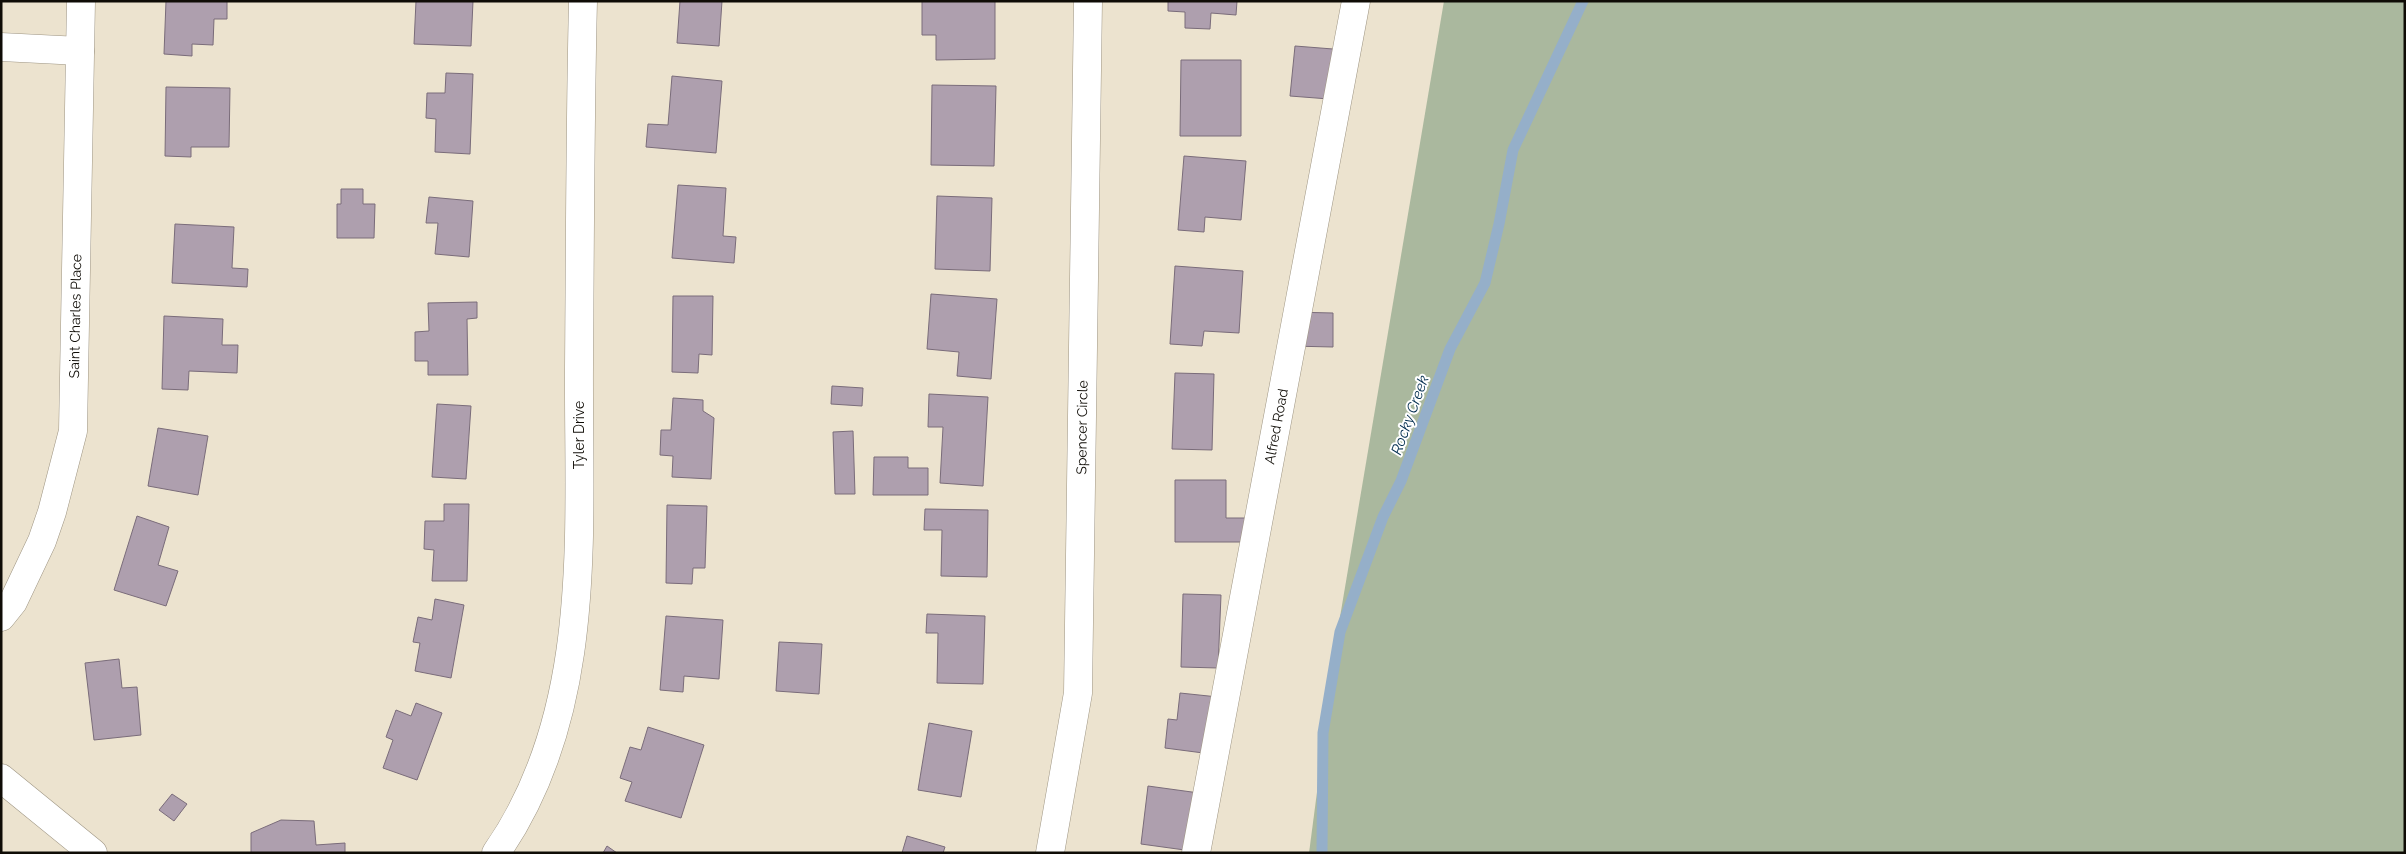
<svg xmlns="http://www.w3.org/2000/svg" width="2406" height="854" font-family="Raleway,sans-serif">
<rect width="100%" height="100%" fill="#ece3cf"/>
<path fill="#aab89e" d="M1444,1H2405V853H1309L1340,617Z"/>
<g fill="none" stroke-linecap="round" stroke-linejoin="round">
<path stroke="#95afc9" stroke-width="11" d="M1322,853L1323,733L1340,632L1383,517L1401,481L1450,349L1485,283L1499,224L1513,150L1583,1"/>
</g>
<path fill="#ae9fae" stroke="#7a6c7a" d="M166,1H227V19H214L213,45L192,44V56L164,54Z
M416,1H473L471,46L414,44Z
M680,1H722L719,46L677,43Z
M922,1H995V59L936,60V35H922Z
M1168,1H1237L1236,15L1211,13L1210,29L1185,28V12L1168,11Z
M1295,46L1333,49L1329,99L1290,96Z
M1181,60H1241V136H1180Z
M446,73L473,74L470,154L435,152L436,119L426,118L427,93H445Z
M672,76L722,81L716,153L646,147L648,124L668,125Z
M932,85L996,86L994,166L931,165Z
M166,87L230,88L229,147H191V157L165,156Z
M1184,156L1246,161L1241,220L1205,217L1204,232L1178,230Z
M678,185L726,188L723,236L736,237L734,263L672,258Z
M341,189H363V204H375L374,238H337V204H341Z
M937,196L992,198L990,271L935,269Z
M429,197L473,201L469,257L435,254L438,223H426Z
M175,224L234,227L232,268L248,269L247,287L172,283Z
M1175,266L1243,271L1239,333L1204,331L1202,346L1170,344Z
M931,294L997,299L991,379L957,376L959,352L927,349Z
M673,296H713L712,355L699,354L698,373L672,372Z
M477,302V318L467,319L468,375H428V361H415V332L429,331L428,303Z
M1291,312L1333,313V347L1290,346Z
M164,316L223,319L222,345H238L237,373L189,371L188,390L162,389Z
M1175,373L1214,374L1212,450L1172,449Z
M832,386L863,388L862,406L831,404Z
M929,394L988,397L983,486L940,483L943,427H928Z
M673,398L703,400V411L714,418L711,479L672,477L673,456L660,455L661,430H671Z
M437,404L471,406L466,479L432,477Z
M158,428L208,436L198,495L148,486Z
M853,431L855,494H835L833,432Z
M874,457H908V468H928V495H873Z
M1175,480H1226V518H1250V542H1175Z
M444,504H469L467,581H432L434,550L424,549L425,521H444Z
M667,505L707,506L705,568H693L692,584L666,583Z
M925,509L988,510L987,577L941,576L942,530H924Z
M137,516L169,527L158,565L178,571L166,606L114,590Z
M1183,594L1221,595L1218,668L1181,667Z
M435,599L464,605L451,678L415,671L420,643L413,642L418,617L432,620Z
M927,614L985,616L983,684L937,683L938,633H926Z
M666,616L723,620L719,679L684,676L683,692L660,690Z
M779,642L822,644L819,694L776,691Z
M119,659L122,688L137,687L141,735L94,740L85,663Z
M1180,693L1218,697L1211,754L1165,748L1168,719L1177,720Z
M416,703L442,713L417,780L383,768L393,740L386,737L396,710L411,716Z
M929,723L972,731L961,797L918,790Z
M648,727L704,745L681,818L625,801L632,782L620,778L630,747L641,750Z
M1148,786L1199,793L1192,851L1141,844Z
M172,794L187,804L174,821L159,810Z
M281,820L314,821L316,845L345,843V853H251V833Z
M907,836L945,847L943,853H902Z
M607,846L617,853H603Z"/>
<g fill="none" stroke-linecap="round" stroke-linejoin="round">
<defs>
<g id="minor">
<path d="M1,47L80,51"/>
<path id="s1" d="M1,617L13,602L42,541L52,512L73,431L81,1"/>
<path d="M1,778L93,853"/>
<path d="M496,853C595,712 578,531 579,367C580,245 580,123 583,1"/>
<path id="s2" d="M1050,853L1078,693L1088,1"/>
<path id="s3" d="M1196,853L1356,1"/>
</g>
</defs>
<use href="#minor" stroke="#9e9583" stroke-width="29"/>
<use href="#minor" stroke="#fff" stroke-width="28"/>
</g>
<g text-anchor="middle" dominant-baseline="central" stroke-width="4" stroke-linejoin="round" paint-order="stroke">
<g font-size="14" fill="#0f0c06" stroke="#fff">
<text stroke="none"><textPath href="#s1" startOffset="316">Saint Charles Place</textPath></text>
<text stroke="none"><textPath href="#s3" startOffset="434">Alfred Road</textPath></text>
<text stroke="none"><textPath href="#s2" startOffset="428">Spencer Circle</textPath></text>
<text transform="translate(579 435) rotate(-90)">Tyler Drive</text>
</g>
<g font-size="15" font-style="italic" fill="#002c4e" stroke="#fff">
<text transform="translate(1410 415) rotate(-70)">Rocky Creek</text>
</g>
</g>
<rect width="2406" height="854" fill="none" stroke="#0f0c06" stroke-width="5"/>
</svg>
